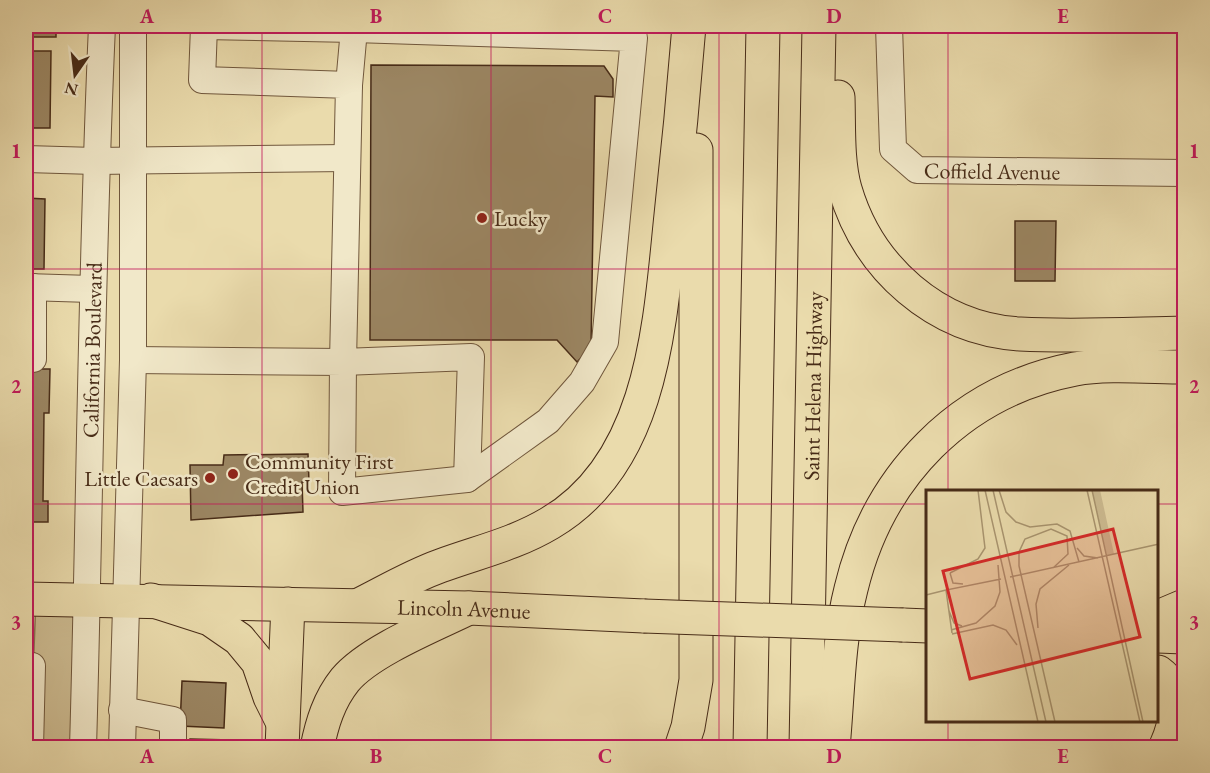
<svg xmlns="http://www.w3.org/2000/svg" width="1210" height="773" font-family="'EB Garamond',serif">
<rect width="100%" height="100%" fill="#eadbac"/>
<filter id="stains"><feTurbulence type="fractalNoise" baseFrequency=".00333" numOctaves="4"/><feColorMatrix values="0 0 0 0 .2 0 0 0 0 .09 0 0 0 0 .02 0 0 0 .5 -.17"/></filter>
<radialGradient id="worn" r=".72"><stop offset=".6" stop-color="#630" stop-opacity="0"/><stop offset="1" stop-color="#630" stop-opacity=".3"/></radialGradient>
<path fill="#cebd93" stroke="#8a7455" stroke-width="1.5" d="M36,599L87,601L83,747L30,748Z"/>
<path fill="#9c8764" stroke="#472b17" stroke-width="1.5" d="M26,26H56V37H26Z
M26,51H51L50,128H26Z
M371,65L604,66L613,79V97L595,96L591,348L577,362L557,340H370Z
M26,198L45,199L44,269H26Z
M1015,221H1056L1055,281H1015Z
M26,369H50L49,413H44L43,501H48V522H26Z
M308,454L309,482H302L303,512L191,520L190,465H223L224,455Z
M182,681L226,683L224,728L180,726Z
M190,739L231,740V748H190Z"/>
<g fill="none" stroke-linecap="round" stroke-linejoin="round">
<defs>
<g id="minor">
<path d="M204,26L202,80L349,85L343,362L471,357L467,479"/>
<path d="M204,26L354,29L349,85"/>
<path id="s1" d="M889,26L893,149L917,170L1184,173"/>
<path d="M26,159L95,161L347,158"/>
<path d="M26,287L91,289"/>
<path d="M26,360L33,359V287"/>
<path d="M133,360L343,362L342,492L467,479L548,421L582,382L605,342L634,38L354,29V26"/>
<path d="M122,710L173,720V748"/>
<path d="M30,748L32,666"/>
<path id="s2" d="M83,748C90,507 91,266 102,26"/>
<path d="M122,748L133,360V26"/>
</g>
<g id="major">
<path id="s3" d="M26,599L469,608L644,616"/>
<path d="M1158,617L1184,606"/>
<path d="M903,625L928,626"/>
<path d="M1158,636L1184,637"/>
<path d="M1158,672C1183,690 1177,721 1166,746"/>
</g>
<g id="highway">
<path d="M838,97C839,126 837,161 845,189C868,268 936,329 1020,334C1074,337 1130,334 1184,333"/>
<path d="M151,600L210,619L239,639L258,662L270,697L282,721"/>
<path d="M359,605C385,592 412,576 440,566C478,552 515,544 550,523C654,462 660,321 671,215C678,152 684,89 689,26"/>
<path d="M282,748L288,604"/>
<path d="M317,748C322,723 329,700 345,680C369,651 434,625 469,608"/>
<path d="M681,748L688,727L696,680V150"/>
<path d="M750,748L763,26"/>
<path id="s4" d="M806,748L819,26"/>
<path d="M833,748C838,695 838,640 851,589C878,476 960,391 1075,369C1104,363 1153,367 1184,367"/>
</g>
</defs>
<use href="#minor" stroke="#70573c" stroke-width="28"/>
<use href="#major" stroke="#472b17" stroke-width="35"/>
<use href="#highway" stroke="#472b17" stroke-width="35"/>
<use href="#minor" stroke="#f1e8c9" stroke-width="26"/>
<use href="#major" stroke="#eadbac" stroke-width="33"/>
<use href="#highway" stroke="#eadbac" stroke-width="33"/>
<defs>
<path id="major-bridge" d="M644,616L903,625"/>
</defs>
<use href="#major-bridge" stroke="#472b17" stroke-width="35" stroke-linecap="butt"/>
<use href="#major-bridge" stroke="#eadbac" stroke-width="33"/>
</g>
<path fill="none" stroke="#c2185b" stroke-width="1.5" stroke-opacity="0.55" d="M262,26V748M491,26V748M719,26V748M948,26V491M26,269H1184M26,504H928M1158,504H1184M948,720V748"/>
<g fill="#8f2418" stroke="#f1e8c9" stroke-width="2">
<circle cx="482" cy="218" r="6"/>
<circle cx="233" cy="474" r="6"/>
<circle cx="210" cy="478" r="6"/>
</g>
<g text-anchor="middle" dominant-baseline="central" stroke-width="5" stroke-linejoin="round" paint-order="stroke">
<g font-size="22" fill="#472b17" stroke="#f1e8c9">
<text stroke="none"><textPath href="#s1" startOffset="230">Coffield Avenue</textPath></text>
<text stroke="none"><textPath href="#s2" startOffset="398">California Boulevard</textPath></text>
<text stroke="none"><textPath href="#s4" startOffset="362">Saint Helena Highway</textPath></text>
<text stroke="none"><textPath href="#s3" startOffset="438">Lincoln Avenue</textPath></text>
</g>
<g font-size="22" fill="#472b17" stroke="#f1e8c9" text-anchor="start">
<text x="494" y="218">Lucky</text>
<text x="245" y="461">Community First<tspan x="245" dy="25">Credit Union</tspan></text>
<text x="198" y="478" text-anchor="end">Little Caesars</text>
</g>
</g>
<g transform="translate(926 490)">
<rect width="232" height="232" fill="#eadbac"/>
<path d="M166,0H174L188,64L181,66Z" fill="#cebd93"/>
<path fill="none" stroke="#a99570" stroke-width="1.5" d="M59,0L112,232M67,0L120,232M73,0L80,22L90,32L104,37L131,34L144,41L153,72M161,0L214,232M166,0L217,232M151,58L158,66L172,68M127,78L142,64L141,46L125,39L99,49L93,62V76L129,232M24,83L52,69L59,58L52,0M24,83L27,93L37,94M84,87L233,54M0,105L20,100M23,121L28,133L36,136M112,138L110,114L114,99L143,75M25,140L50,133L69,116L74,102L72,75M26,143L20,100L75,89M26,144L67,135L80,140L91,155"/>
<path fill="#d62828" fill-opacity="0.15" stroke="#d62828" stroke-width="3" d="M187,39L214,147L44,189L17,81Z"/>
<rect width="232" height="232" fill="none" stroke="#472b17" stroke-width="3"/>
</g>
<rect width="1210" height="773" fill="none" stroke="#eadbac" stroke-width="66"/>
<g transform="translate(75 75) rotate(194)" stroke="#f1e8c9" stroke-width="4.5" paint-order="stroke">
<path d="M0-4.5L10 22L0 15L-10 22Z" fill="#472b17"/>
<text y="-9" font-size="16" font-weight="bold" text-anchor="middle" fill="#472b17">N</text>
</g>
<rect x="33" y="33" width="1144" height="707" fill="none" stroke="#c2185b" stroke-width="2"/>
<g font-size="20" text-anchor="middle" font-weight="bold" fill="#c2185b">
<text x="147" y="23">A</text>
<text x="376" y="23">B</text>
<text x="605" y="23">C</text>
<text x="834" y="23">D</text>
<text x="1063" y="23">E</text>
<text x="16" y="158">1</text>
<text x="1194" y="158">1</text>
<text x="16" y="393">2</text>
<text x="1194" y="393">2</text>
<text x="16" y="629">3</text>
<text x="1194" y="629">3</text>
<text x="147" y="763">A</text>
<text x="376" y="763">B</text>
<text x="605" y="763">C</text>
<text x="834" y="763">D</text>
<text x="1063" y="763">E</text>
</g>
<rect width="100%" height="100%" filter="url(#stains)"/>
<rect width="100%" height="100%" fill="url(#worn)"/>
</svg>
